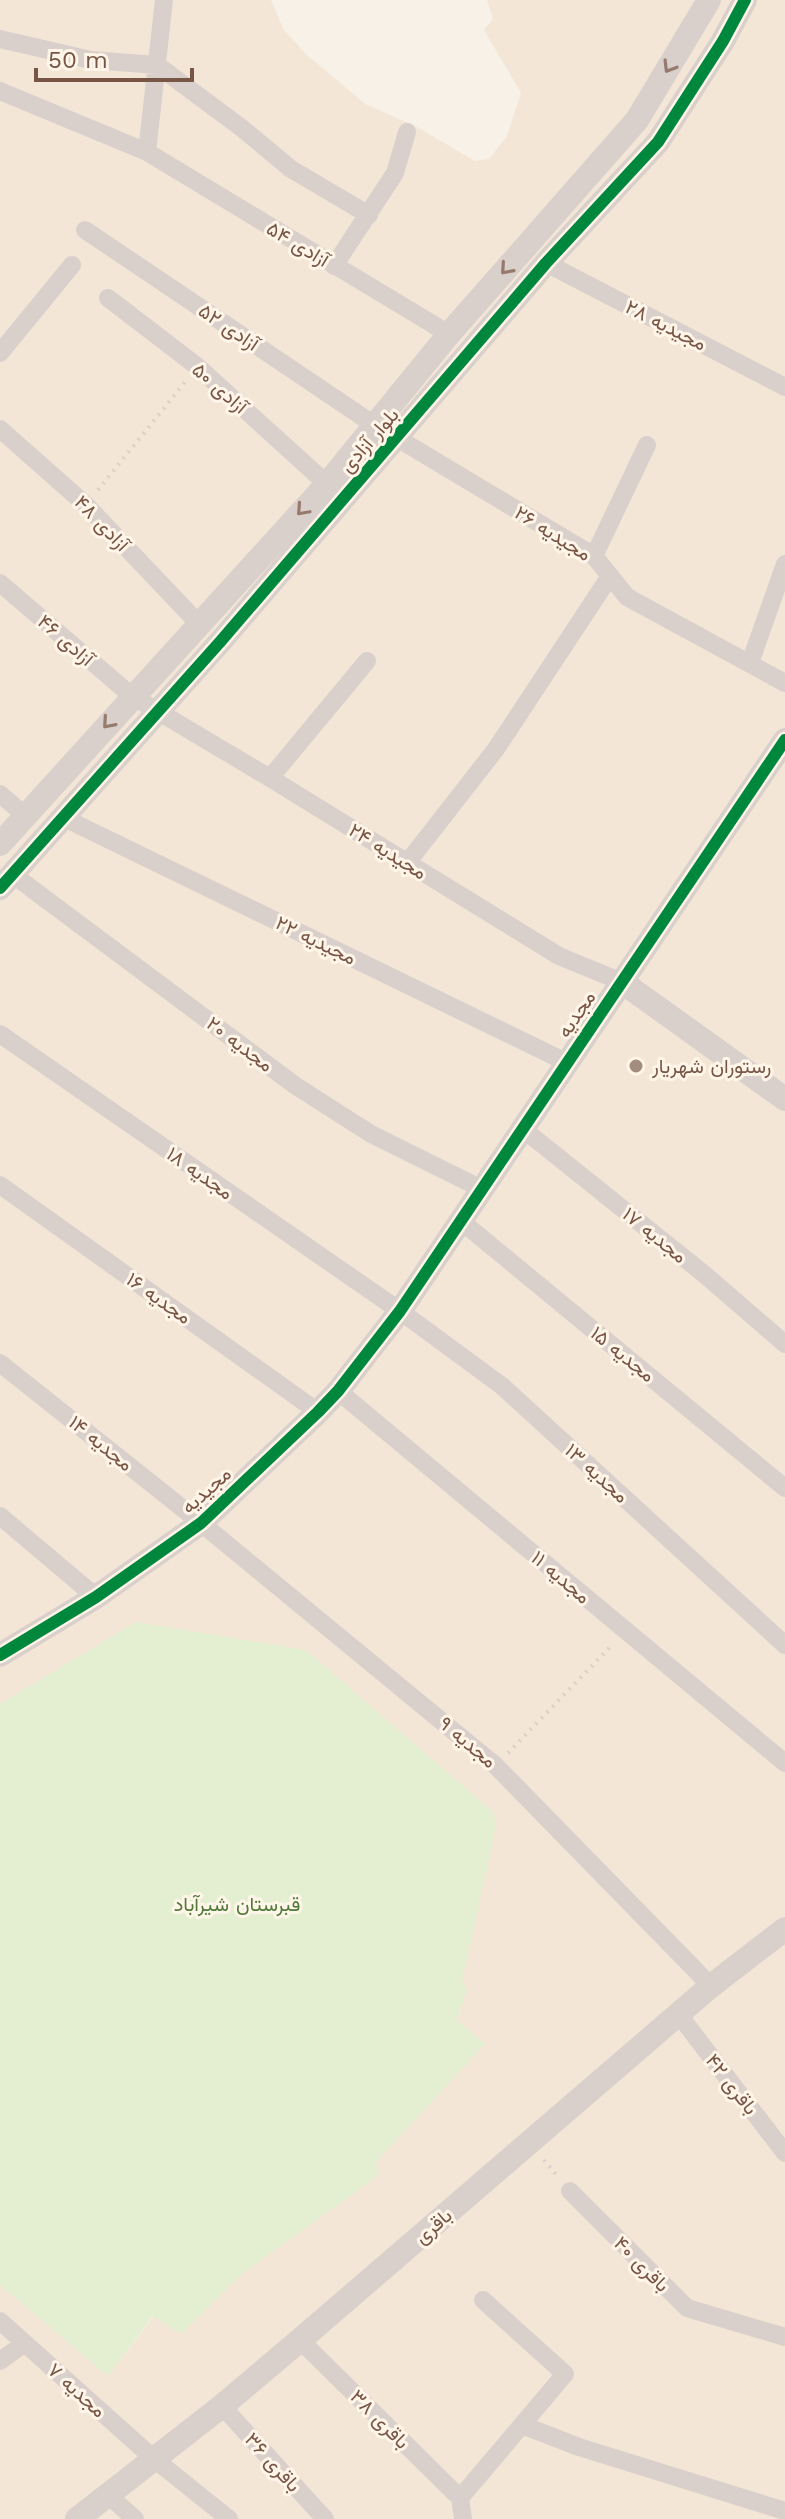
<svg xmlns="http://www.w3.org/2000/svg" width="785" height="2519" font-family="'Work Sans',Vazirmatn,sans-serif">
<rect width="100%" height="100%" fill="#f7f1e7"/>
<path fill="#f4e6d6" d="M0,0H271L284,30L307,55L365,104L415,126L475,161L489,159L507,136L521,93L484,30L493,19L487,0H785V2519H0V2285L108,2376L154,2316L181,2333L242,2274L376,2162L485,2044L457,2020L467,1989L462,1981L136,1622L0,1704Z"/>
<path fill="#e3efd0" d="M136,1622L306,1650L493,1812L496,1826L462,1981L467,1989L457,2020L485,2044L376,2162L379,2175L242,2274L181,2334L153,2316L108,2376L0,2285V1704Z"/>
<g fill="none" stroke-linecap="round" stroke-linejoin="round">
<path stroke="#dad0cb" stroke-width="4" stroke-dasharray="2 6" stroke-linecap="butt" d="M98,490L185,382
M508,1753L613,1644
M544,2160L559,2178"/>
<path stroke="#dad0cb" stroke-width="18" d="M0,39L91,60L157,65L243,129L291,169L369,215
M0,91L147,152L449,334
M147,152L164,0
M85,230L373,424
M546,263L785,387
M334,266L395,173L407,132
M108,298L198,367L327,484
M0,353L72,265
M0,429L86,505L199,624
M397,438L594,556L627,597L785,683
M594,556L647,445
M0,583L132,696L270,778L559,956L622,982
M750,663L785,564
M270,778L367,661
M0,794L26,816
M64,818L568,1063
M407,863L496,749L610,576
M12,874L296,1086L371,1134L482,1189
M0,1034L400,1311L502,1386L785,1645
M523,1129L704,1274L785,1344
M0,1185L318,1412
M461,1221L785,1488
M0,1363L201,1523L496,1766L711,1986
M338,1391L785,1763
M0,1516L96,1597
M679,2015L785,2153
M570,2191L687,2308L785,2337
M0,2321L153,2458L229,2519
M300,2340L460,2498
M0,2361L25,2343
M222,2406L325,2519
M522,2425L579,2447L785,2511
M108,2495L135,2519
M463,2519L460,2498L565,2374L483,2300"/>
<path stroke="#dad0cb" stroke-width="24" d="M0,844L327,484L449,334L637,120L709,0
M0,888L220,642L546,263L658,142L723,41L745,0
M622,982L785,1099
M0,1655L96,1597L201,1523L318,1412L338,1391L400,1311L785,740
M77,2519L222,2406L300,2340L711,1986L785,1929"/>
<defs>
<path id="cycleway" d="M0,888L220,642L546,263L658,142L723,41L745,0
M0,1655L96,1597L201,1523L318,1412L338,1391L400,1311L785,740"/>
</defs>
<use href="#cycleway" stroke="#fff5e8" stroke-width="17"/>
<use href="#cycleway" stroke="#00873e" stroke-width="12"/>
</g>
<defs><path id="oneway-chevron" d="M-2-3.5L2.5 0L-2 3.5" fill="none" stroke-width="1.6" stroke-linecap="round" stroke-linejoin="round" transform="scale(2)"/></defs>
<g stroke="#957a6d">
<use href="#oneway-chevron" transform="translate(669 67) rotate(121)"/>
<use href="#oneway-chevron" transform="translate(506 269) rotate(131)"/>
<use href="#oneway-chevron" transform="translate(302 510) rotate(132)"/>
<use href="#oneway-chevron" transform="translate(108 723) rotate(131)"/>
</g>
<circle fill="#a48c7e" stroke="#fff5e8" stroke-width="3" cx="636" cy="1066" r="8"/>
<g text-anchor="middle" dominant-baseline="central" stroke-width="6" stroke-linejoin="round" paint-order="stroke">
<g font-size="20" fill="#785545" stroke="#fff5e8">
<text transform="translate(298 244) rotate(31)">آزادی ۵۴</text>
<text transform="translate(666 325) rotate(27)">مجیدیه ۲۸</text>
<text transform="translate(229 327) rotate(34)">آزادی ۵۲</text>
<text transform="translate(220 388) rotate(41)">آزادی ۵۰</text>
<text transform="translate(369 440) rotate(-49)">بلوار آزادی</text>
<text transform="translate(102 523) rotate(46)">آزادی ۴۸</text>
<text transform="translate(553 533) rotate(32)">مجیدیه ۲۶</text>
<text transform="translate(66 640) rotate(41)">آزادی ۴۶</text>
<text transform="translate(388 851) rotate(32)">مجیدیه ۲۴</text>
<text transform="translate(316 940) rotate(26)">مجیدیه ۲۲</text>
<text transform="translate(576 1014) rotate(-56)">مجدیه</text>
<text transform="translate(240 1044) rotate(37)">مجدیه ۲۰</text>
<text transform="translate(200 1173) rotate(35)">مجدیه ۱۸</text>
<text transform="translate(655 1235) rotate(39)">مجدیه ۱۷</text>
<text transform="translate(159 1298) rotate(35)">مجدیه ۱۶</text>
<text transform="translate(623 1354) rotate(39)">مجدیه ۱۵</text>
<text transform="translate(101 1443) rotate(39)">مجدیه ۱۴</text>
<text transform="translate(597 1473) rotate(42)">مجدیه ۱۳</text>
<text transform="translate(206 1490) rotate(-42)">مجیدیه</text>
<text transform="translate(561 1577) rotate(40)">مجدیه ۱۱</text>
<text transform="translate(468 1742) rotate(40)">مجدیه ۹</text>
<text transform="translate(732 2084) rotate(52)">باقری ۴۲</text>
<text transform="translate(433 2226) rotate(-41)">باقری</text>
<text transform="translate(642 2264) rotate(45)">باقری ۴۰</text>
<text transform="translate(77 2390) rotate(42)">مجدیه ۷</text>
<text transform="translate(380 2419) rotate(45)">باقری ۳۸</text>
<text transform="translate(273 2462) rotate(48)">باقری ۳۶</text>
</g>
<g font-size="20" fill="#785545" stroke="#fff5e8" text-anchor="start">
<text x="652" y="1066">رستوران شهریار</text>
</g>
<g font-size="20" fill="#4e7939" stroke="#fff5e8">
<text x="237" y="1904">قبرستان شیرآباد</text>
</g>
</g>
<path d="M36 68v12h156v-12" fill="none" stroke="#785545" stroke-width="4"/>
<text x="48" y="68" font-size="24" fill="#785545" stroke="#fff5e8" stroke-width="6" paint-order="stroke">50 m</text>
</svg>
